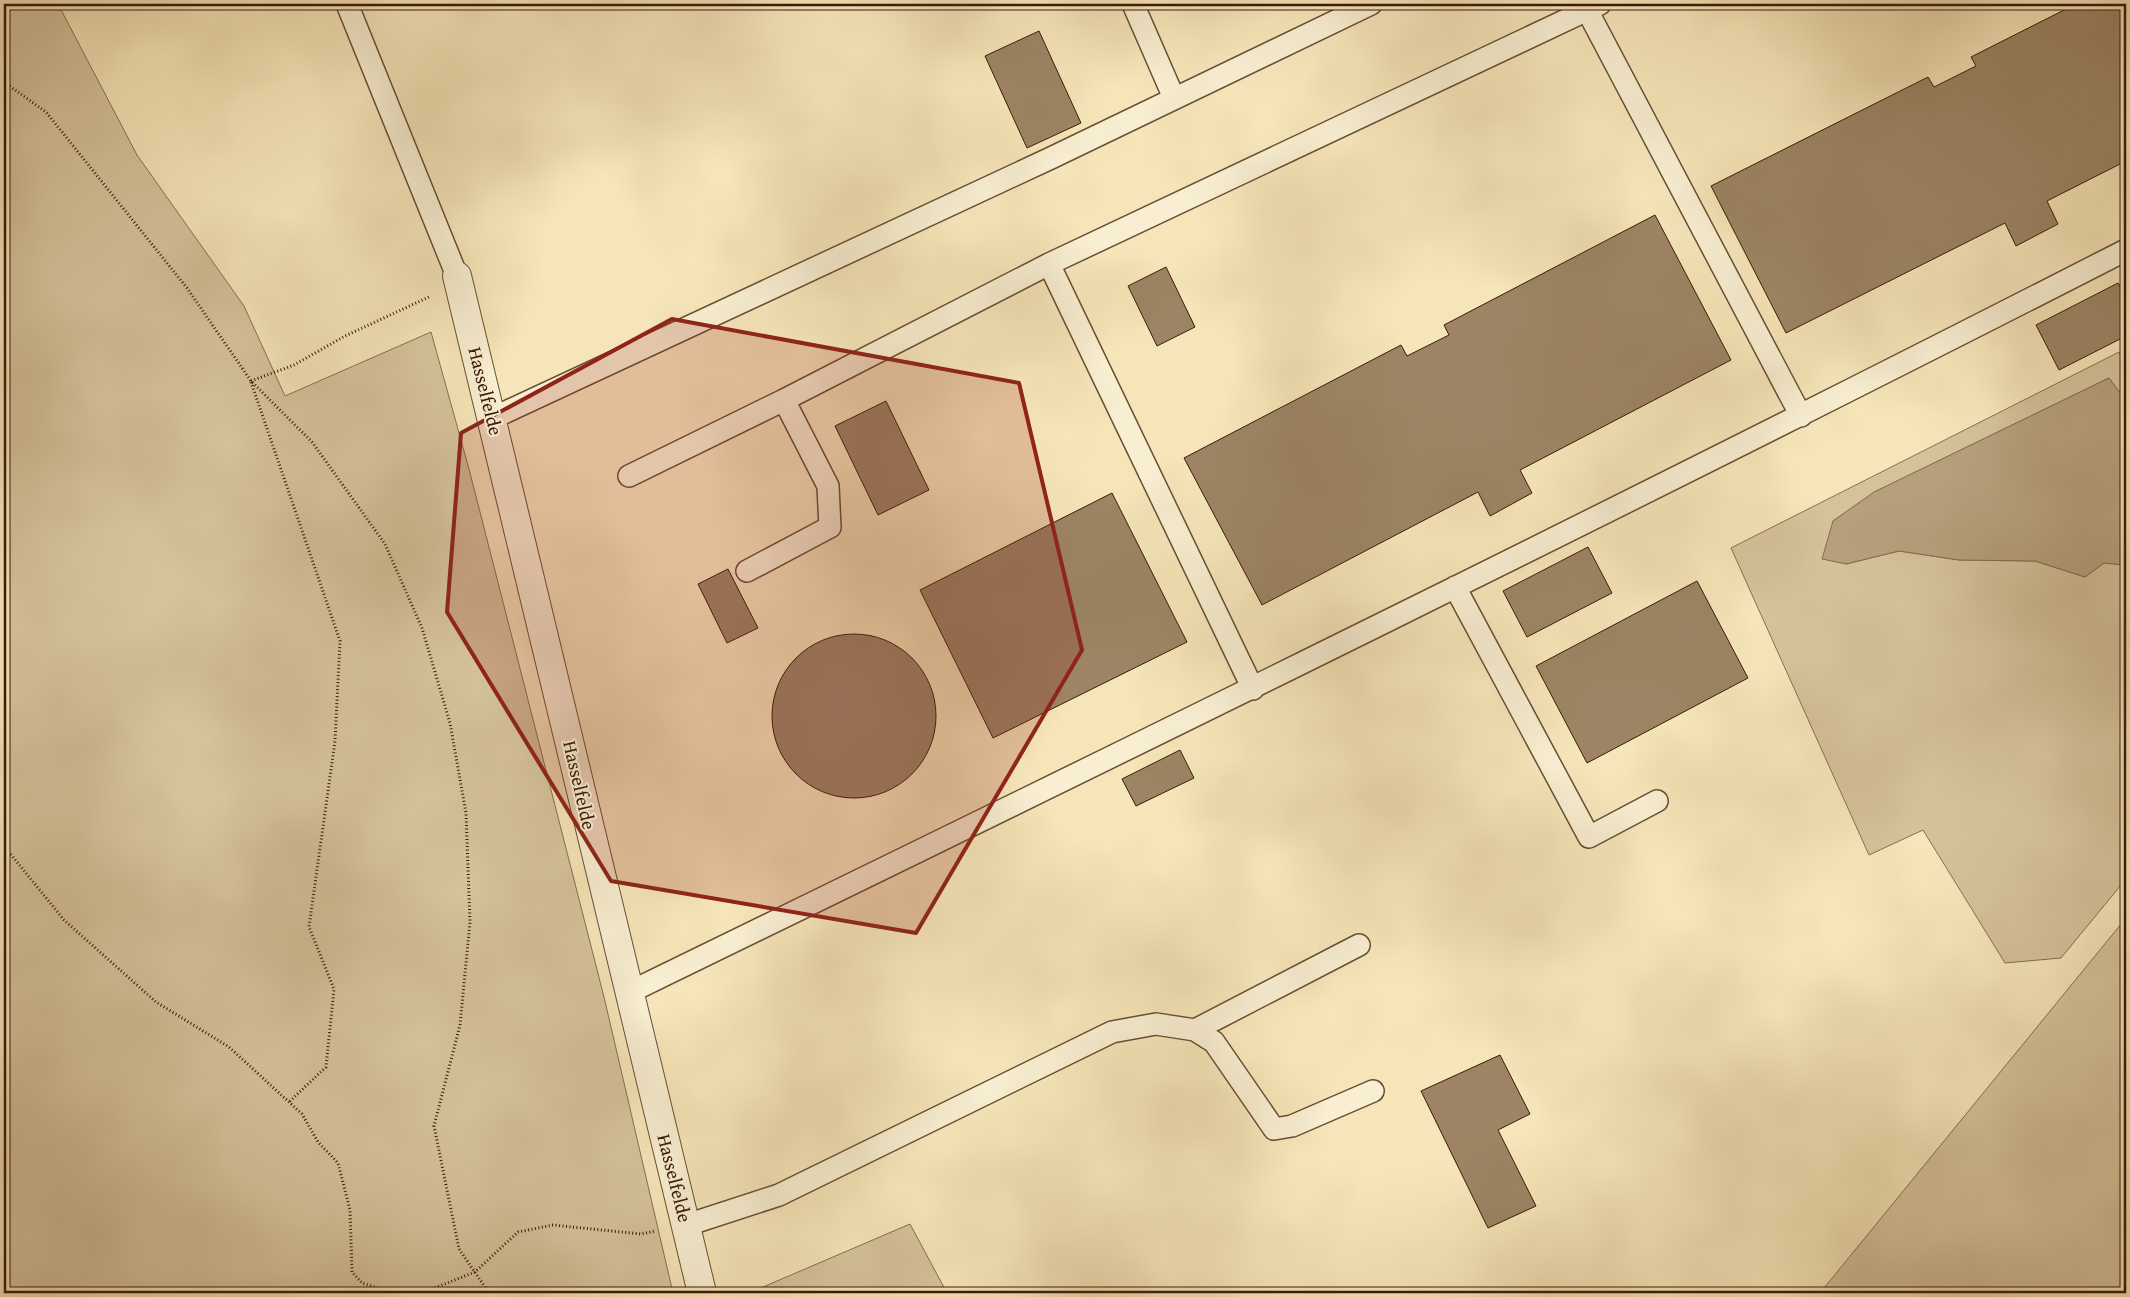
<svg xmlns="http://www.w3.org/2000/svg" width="2130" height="1297" font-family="'Gentium Book Plus',serif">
<rect width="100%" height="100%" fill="#f5e5b8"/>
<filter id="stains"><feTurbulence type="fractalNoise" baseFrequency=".004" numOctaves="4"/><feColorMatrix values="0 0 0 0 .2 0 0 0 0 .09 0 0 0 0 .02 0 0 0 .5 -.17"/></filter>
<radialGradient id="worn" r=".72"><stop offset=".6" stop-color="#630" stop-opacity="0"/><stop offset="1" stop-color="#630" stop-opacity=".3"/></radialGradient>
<path fill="#d5c29a" stroke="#886e51" d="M4,4H58L137,155L244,306L285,396L431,332L469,469L604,997L673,1293H4Z
M2119,352L2126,368V401L2109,378L1875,492L1833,521L1846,564L1899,551L1959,560L2035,561L2085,577L2104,563L2126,565V879L2061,958L2005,963L1923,830L1869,855L1731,548Z
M2126,918V1293H1820Z
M910,1224L947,1293H749Z"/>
<path fill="#b6a07c" stroke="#856a4e" d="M2109,378L2126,401V565L2104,563L2085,577L2035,561L1959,560L1899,551L1846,564L1822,559L1833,521L1874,492Z"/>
<path fill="#9c8464" stroke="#3b1a08" d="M2076,4H2126V161L2047,201L2058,224L2016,246L2005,223L1786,333L1711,186L1928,77L1934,87L1976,66L1971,57Z
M1039,31L1081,123L1027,148L985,56Z
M1655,215L1731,360L1520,470L1532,493L1490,516L1478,492L1262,605L1184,458L1401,345L1407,356L1449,335L1444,325Z
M1166,267L1195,327L1157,346L1128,286Z
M2118,283L2126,299V336L2059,370L2036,325Z
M886,401L929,490L878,515L835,426Z
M1112,493L1187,642L993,738L920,590Z
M1588,547L1612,593L1527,637L1503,591Z
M728,569L758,628L727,643L698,584Z
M1697,581L1748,678L1587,763L1536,666Z
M772 716a82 82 0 1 1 164 0a82 82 0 1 1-164 0Z
M1180,750L1194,778L1136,806L1122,779Z
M1500,1055L1530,1114L1498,1130L1536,1206L1488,1228L1421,1091Z"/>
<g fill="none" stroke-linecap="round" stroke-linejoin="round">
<defs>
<path id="service" d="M347,4L457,276
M1133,4L1174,98
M1587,10L1801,416
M1049,264L1253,689
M493,418L1051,158L1371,4
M629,476L784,400
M747,571L830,527L828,486L784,400L1049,264L1600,4
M1455,587L1589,837L1657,801
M630,992C1131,748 1631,503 2126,250
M1195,1030L1359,945
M687,1225L779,1195L1112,1032L1156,1024L1195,1030L1214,1042L1274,1129L1292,1126L1373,1091"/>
<path id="minor" d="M457,276L702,1293"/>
</defs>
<use href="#service" stroke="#6a4d34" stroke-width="24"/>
<use href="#minor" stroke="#6a4d34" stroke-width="30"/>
<path stroke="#3b1a08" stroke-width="3" stroke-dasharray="1 2.5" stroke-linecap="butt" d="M4,82L46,112L187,288L251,381L312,442L385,544L422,628L450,723L466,813L470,922L460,1025L434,1126L459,1249L489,1293
M251,381L294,365L345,336L429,297
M251,382L340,641L335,741L309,927L334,989L326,1067L289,1102
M4,846L64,920L156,1002L229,1047L302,1114L318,1142L338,1163L350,1210L352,1272L362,1283L393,1293
M422,1293L475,1272L518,1232L553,1225L641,1234L655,1231"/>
<use href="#service" stroke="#f8eed1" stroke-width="21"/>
<use href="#minor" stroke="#f8eed1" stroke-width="28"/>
</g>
<path fill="#8f2418" fill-opacity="0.2" stroke="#8f2418" stroke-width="4" stroke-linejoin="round" d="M672,319L1019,383L1082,650L916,933L611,881L447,612L461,433Z"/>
<g text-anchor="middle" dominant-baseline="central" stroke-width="4" stroke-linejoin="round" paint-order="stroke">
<g font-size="19" fill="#3b1a08" stroke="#f8eed1">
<text transform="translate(486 391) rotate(76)">Hasselfelde</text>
<text transform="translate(580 785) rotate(77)">Hasselfelde</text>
<text transform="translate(675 1178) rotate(76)">Hasselfelde</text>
</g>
</g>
<rect width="2130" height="1297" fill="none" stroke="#f5e5b8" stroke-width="20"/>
<rect x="5" y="5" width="2120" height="1287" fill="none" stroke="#3b1a08" stroke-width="2.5"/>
<rect x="10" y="10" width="2110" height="1277" fill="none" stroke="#3b1a08"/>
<rect width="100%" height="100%" filter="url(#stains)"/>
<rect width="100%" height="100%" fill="url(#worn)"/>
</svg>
